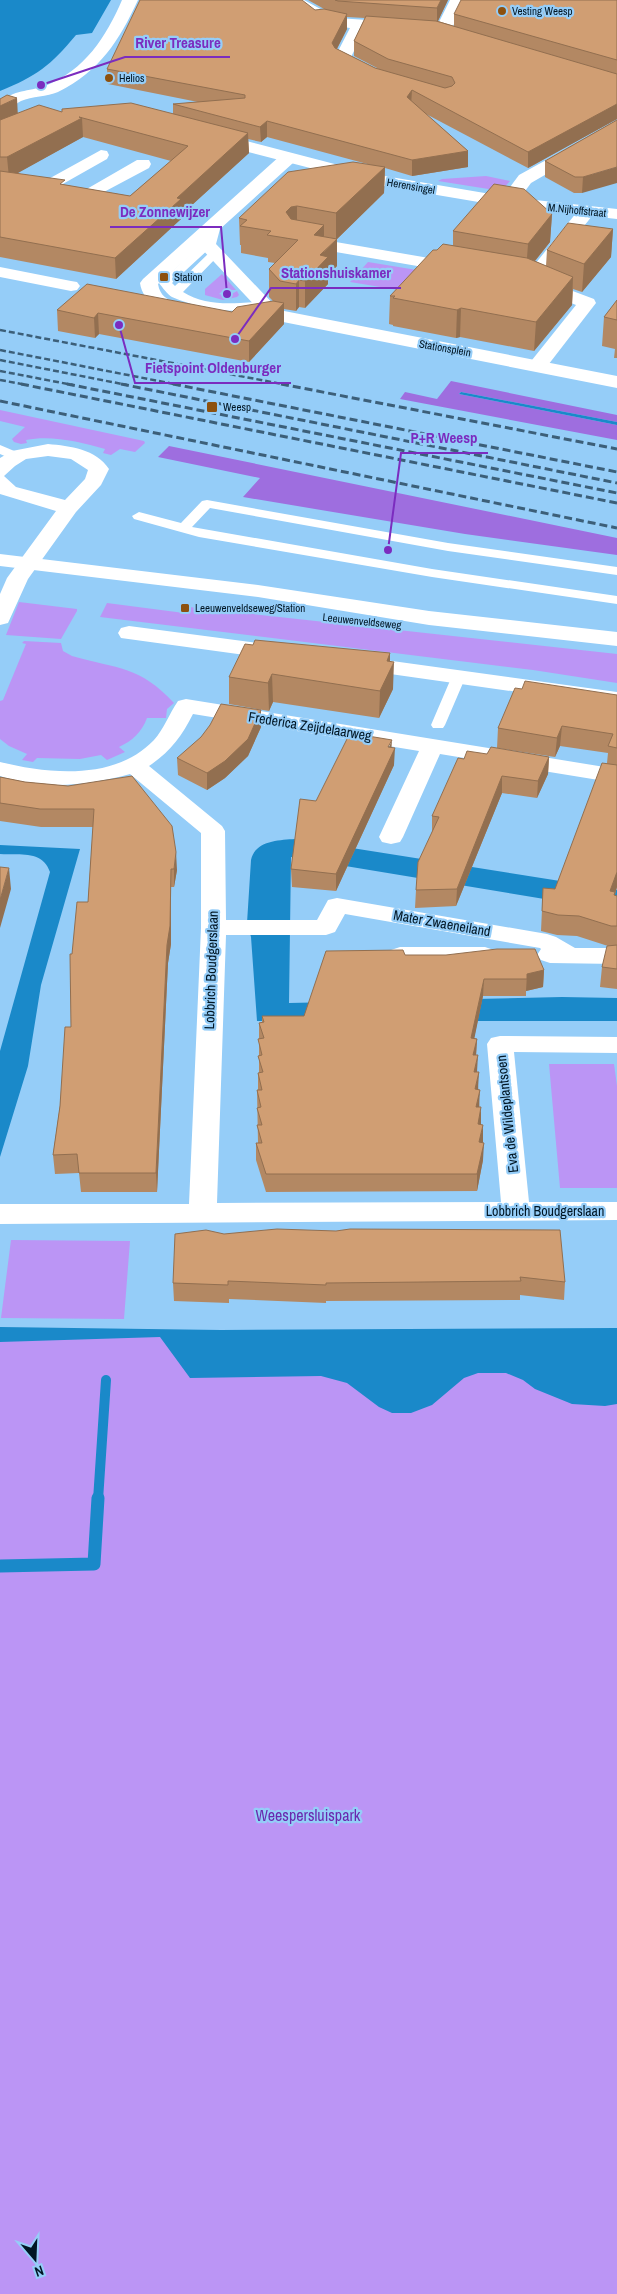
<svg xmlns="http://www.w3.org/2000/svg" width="617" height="2294" font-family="'Archivo Narrow',sans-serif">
<rect width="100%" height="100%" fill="#95cdf8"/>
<path fill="#bb95f5" d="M486,176L510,181L501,191L438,181L442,179Z
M368,262L429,272L411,292L350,282Z
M222,274L236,290H224L219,294L228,296L237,291L239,295L237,297L223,300L205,295V289Z
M0,410L144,441L145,443L135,452L120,449L111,455L103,453L105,449C80,442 52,435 26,440L27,443L21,444L14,442L12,439L25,427L0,421Z
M19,602L77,609V611L61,639L6,635Z
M107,603L184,613L189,607L617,654V683L533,670L100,617Z
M24,641L61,643L63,651L72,656C118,669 140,666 174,703L167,709L166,718H147C142,732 132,741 119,747L125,752L107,760L101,755L80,759L37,758L33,762L22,760L27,754L9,746L0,739V701L3,700L26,644L22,643Z
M549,1064H614L617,1086V1188H560Z
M11,1240L130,1241L124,1319L1,1318Z
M0,1332L617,1335V2294H0Z"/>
<path fill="#9e6edf" d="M451,381L617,415V422L461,392L459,394L617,425V440L400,399L405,392L437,399Z
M169,446L617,538V555L465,534L243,497L260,478L158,457Z"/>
<path fill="#1a89c9" d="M0,0H111L92,33L76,35C50,66 37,76 0,91Z
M461,392L617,422V425L459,394Z
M295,839L617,890V911L291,857L289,1003L562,997L617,998V1021H257L251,937L247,923L251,860C255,841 278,840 295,839Z
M0,845L80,849L41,985L28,1066L0,1157V1051L50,872C43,850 19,855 0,854Z
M0,1327L221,1330L617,1328V1404L605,1406L572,1404L535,1389L523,1380L506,1373H478L464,1378L432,1405L411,1413H392L379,1407L347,1383L321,1376L190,1378L160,1337L0,1342Z"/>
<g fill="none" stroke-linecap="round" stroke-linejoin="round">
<path stroke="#1a89c9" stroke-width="10" d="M98,1500L106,1380"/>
<path stroke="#1a89c9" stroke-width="13" d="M0,1566L94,1564L98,1498"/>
<path fill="#fff" fill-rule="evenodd" d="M207,242L211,243L213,245L211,247L172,283L175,286L211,251H219L221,253L219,255L183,292C200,303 220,304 240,303C248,303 257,301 264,303L266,305L264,307C233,315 200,309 172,297C168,295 162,287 159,283L203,243Z
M0,445L19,453L20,456L14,460L0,454Z
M207,500L448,543L617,567V575L448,551L210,508L192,527L432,569L617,596V604L432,577L199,537L134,519L132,516L139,512L181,523L202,501Z
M459,672L466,676L445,725L443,728H433L431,725L452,676Z"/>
<path fill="#fff" fill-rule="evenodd" d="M538,278L594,299L596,303L545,369L538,371L531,369L528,365L576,305L532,287L529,283L532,279Z"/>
<path fill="#fff" fill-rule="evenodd" d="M122,0H138C119,41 100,71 58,92C47,97 32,96 21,101C12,105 10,115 0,118V103C14,89 28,92 45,86C85,70 106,37 122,0Z
M285,0H304L337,18L398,22L403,24L406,27L403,30L365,29L351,57L376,70L378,73L376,76L370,78L336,62L334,59L350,28L329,25L288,3Z
M450,0H466L451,30L474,37L476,40L474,43L468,45L437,35L434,32Z
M617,121V133L531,183L514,206H502L499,202L519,175Z
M101,150L107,151L109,155L107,159L61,185L85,190L137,160H149L151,164L149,168L87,201L46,192L0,189V179L43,182Z
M287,154L293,155L295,159L293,163L220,229L216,244L279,310L617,376V388L273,320L247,325L240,323L238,319L240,315L260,311L200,247L158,284C162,308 188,299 197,312L195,316C173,321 143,306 140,283L143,279L281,155Z
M587,206L593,207L596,211L538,284L532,285L509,282L506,278L509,274H527L581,207Z
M301,236L458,263L464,264L467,268L464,272L458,273L295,245L292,241L295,237Z
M0,267L71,281L77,282L80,286L77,290L71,291L0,277Z
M48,444C70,446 96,449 109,469L101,485L76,512L28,579L8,623L0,625V594L7,578L56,511L0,494V458L12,451ZM48,456L71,459L88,470L85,479L65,500L16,487L4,476L15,466L26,459Z
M129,626L281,646L289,648L292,653L289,658L281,660L121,638L118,633L121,628Z
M356,656L617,692V706L348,668L345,663L348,658Z
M186,699L617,769V783L440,754L403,837L400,842L391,844L382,842L379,837L419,751L193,714C182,736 170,752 149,766L222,826L225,831L226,920H317L328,900L337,898L547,934L556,937L575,948H617V964L550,963L541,960L537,955L541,949L540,948L345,914L335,932L326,935H226L217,1203L501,1202L487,1044L491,1038L500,1036L617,1037V1053L514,1052L529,1202H617V1220L0,1224V1204H189L201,928V833L130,774C86,786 44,790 0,776V762C49,774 115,781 154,740C164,729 169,714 178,701Z
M400,947H485L494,950L498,955L494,960L485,963H400L391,960L387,955L391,950Z"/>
<path fill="#fff" fill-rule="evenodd" d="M212,132L373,174L508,197L617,209V219L508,207L372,184L206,141L204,137L206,133Z
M0,554L258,585L429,611L617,632V646L429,625L258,597L0,566Z"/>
<path stroke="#3c5f79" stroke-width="2.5" stroke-dasharray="6 3" stroke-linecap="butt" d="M0,330L287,385
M0,350L179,385
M0,360L127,385
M0,371L73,385
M0,380L27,385"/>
<path stroke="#3c5f79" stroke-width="3" stroke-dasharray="8 4" stroke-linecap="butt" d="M21,384L617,503
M67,384L617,493
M121,384L617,483
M173,384L617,472
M281,384L617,449
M0,401L617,528"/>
</g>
<path fill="#b38863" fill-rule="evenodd" d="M308,0H448L438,21L454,26V14L617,0V119L528,168L426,114L468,151V167L412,176L385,168L384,193L337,239V266L328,275V284L305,308L299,307L296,311L284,309V324L249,362L99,334L95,338L58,331L57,310L232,312L273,301L269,297V269L275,263L268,262V258L241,253V245H240L239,218L371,165L267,137L261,142L248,139L249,153L181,215V219L116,279L0,257V99L18,113L62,112L173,114V104L198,102L108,84L107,69L315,10H326ZM347,17L365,18L354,41V56L379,69L375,68L337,49L347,29ZM83,137L171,161L130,196L65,185L17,173Z
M617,120L582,193H574L545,177V161Z
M552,214L550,242L535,261L546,266L547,250L613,229L611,257L582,292L573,289L572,305L534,351L460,337L456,338L393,326V325L389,324L390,296L437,250L453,245V231Z
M617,300V358H614L615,349L602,346L604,317Z
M253,645L390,653V661L393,689L379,718L273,702L269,711L229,704V677Z
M522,689L617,695V887L615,895L617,896V989L600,987L602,967L608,946L577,936L557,935L541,931L543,888L555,889L607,763L608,753L560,746L555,757L497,748L498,728Z
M261,727L248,756L225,778L207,790L178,775L177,758Z
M392,747L394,765L336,891L292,887L291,869L316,801Z
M487,754L549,757L548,774L537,798L502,793L456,906L415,908L416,890L432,832V816L464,759Z
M0,777L25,782L68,786L177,870L174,887H171V944L168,963L157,1192H81L79,1173L55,1174L53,1155L71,1027L72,954L88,902L93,827H41L0,821Z
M405,955L544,970L543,987L526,991V996H483L474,1038L477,1039L476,1055L483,1160L477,1191L266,1192L256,1160V1143H258L257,1090H258V1073H259V1023L262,1022V1016H304Z
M224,1234L565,1282L564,1300L520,1295V1300L326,1301V1303L229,1299V1303L174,1301L173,1283Z"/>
<path fill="#926f50" d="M441,0H448L437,23V8Z
M347,14V29L332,58V43Z
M412,90L411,106L407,97Z
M17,98L18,118L0,126V106Z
M617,104V119L528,168V152Z
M82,118L83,137L9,178L7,157Z
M267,121V137L261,142L260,127Z
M248,133L249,153L181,215V219L116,279L115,258L177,198Z
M468,151V167L412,176V160Z
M385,167L384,193L337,239V266L328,275V284L305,308V281L314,235L324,225V252L336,240V213Z
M617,167V183L582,193L583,177Z
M297,206V233L291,234L286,239V212L291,207Z
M552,214L550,242L526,272L528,244Z
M613,229L611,257L582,292L584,264Z
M573,277L572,305L534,351L536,322Z
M299,280V307L296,311V284Z
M284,303V324L249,362V341Z
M461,308L460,337L456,338L457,310Z
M98,313L99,334L95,338L94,318Z
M390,653V670L394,662L393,689L379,718L380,691L387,661Z
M272,674L273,702L269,711L268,683Z
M261,710V727L248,756L225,778L207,790V773Z
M562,726L560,746L555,757L557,738Z
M392,740L391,755L395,748L394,765L336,891V874Z
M549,757L548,774L537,798L538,781Z
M502,776V793L456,906L457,889Z
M176,852L177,870L174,887V869Z
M9,868L11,889L0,928V900Z
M171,869V944L168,963L157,1192L156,1173Z
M617,872V887L615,893L613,912L610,891Z
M544,970L543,987L526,991L527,974Z
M484,979L483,996L471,1055V1038Z
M477,1039L476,1056L473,1055Z
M478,1055L477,1072H474Z
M479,1072L478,1089H475Z
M480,1090L479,1107H476Z
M481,1107V1124L477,1141L478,1124Z
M483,1125V1142L478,1159L479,1142Z
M484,1143L483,1160L477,1191V1174Z"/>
<path fill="#d09e73" stroke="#926f50" d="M140,0H302L315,10L324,9L347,14L332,43L335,48L375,68L445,88L452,86L455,83L452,77L388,59L354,41L366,16L436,21L617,74V104L528,152L412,90L407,97L468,151L412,160L267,121L260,127L173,104L245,98V95L107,69Z
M335,0H441L437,8L338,1Z
M461,0H617V60L454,14Z
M7,95L17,98L0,106V99Z
M131,103L248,133L177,198L181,199L115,258L0,237V171L65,180L60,184L130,196L188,146L79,117L82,118L7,157H0V120L39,105L62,112V109Z
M617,120V167L583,177H575L545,161Z
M353,162L385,167L336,213L297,206L291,207L286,212L291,219L324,225L314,235L337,239L320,255L328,257L305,281L299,280L296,284L280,281L269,269L298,240L267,235L271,231L240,226L247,220L239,218L288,172Z
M494,184L524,189L552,214L528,244L453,231Z
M568,223L613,229L584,264L547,250Z
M443,244L527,258L573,277L536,322L461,308L457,310L393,298L395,296H390L433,250H437Z
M87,284L232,312L237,307L273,301L284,303L249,341L98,313L94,318L57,310Z
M617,300V320L604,317Z
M255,640L390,653L387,661L394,662L380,691L272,674L268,683L229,677L245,644L253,645Z
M525,681L617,695V748L608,746L613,734L562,726L557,738L498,728L515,688L522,689Z
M221,704L261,710L248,739L225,761L207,773L177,758L201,737L210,725Z
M350,733L392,740L388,747L395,748L336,874L291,869L300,799L316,801Z
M491,747L549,757L538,781L502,776L457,889L416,890L418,862L439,817L432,816L458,758L464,759L467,751L487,754Z
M602,763L617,765V872L610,891L615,892L614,895L617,896V926H611L579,916L558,915L542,911L543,888L555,889Z
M132,776L172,826L176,852L174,869H171L170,926L167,945L156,1173H79L77,1154L53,1155L60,1106L65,1027H71L70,954H72L77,902H88L94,809H40L0,803V777L25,782L68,786Z
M0,867L9,868L0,900Z
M617,945V969L602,967L607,946Z
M497,949H535L544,970L527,974V979H484L471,1038L477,1039L473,1055H478L474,1072H479L475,1089L480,1090L476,1107H481L478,1124L483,1125L479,1142L484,1143L477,1174H266L256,1143H262L257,1125H262L257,1108L261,1107L257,1090H262L258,1073L263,1072L258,1056L262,1055L258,1039L264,1038L259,1023L264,1022L262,1016H304L326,951L403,950L405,955H446Z
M277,1229L336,1231L350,1229L560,1230L565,1282L520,1277L521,1281L326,1283V1285L228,1281V1285L173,1283L175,1234L206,1230L224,1234Z"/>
<g fill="#8d510f" stroke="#95cdf8" stroke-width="2">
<circle cx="502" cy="11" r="5"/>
<circle cx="109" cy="78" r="5"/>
<rect x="159" y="272" width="10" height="10" rx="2.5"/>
<rect x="206" y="401" width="12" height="12" rx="2.5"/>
<rect x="180" y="603" width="10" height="10" rx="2.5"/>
</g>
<g text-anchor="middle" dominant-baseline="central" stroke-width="4.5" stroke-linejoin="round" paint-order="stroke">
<g font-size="11" fill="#011624" stroke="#95cdf8" text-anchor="start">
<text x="512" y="11">Vesting Weesp</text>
<text x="119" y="78">Helios</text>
<text x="174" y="277">Station</text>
<text x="223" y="407">Weesp</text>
<text x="195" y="608">Leeuwenveldseweg/Station</text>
</g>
<g font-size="11" fill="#011624" stroke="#95cdf8">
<text transform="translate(411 186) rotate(10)">Herensingel</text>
<text transform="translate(577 210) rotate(6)">M.Nijhoffstraat</text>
<text transform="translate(445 348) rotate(10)">Stationsplein</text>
<text transform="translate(362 621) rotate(6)">Leeuwenveldseweg</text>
</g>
<g font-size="14" fill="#011624" stroke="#95cdf8">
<text transform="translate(310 726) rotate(9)">Frederica Zeijdelaarweg</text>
<text transform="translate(442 923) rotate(10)">Mater Zwaeneiland</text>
<text transform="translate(211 970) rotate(-88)">Lobbrich Boudgerslaan</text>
<text transform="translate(507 1114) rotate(-96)">Eva de Wildeplantsoen</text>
<text x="545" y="1211">Lobbrich Boudgerslaan</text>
</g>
<g font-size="16" fill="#6b28ae" stroke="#95cdf8">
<text x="308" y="1815">Weespersluispark</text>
</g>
</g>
<path fill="none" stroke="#7b2cbf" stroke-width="2" d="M41 85L125 57H230M227 294L221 227H110M235 339L271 288H401M119 325L135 383H291M388 550L401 453H488"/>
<g fill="#7b2cbf" stroke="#95cdf8" stroke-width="2">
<circle cx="41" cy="85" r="5"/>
<circle cx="227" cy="294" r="5"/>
<circle cx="235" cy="339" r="5"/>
<circle cx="119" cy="325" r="5"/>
<circle cx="388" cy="550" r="5"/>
</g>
<g font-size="15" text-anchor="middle" font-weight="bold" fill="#7b2cbf" stroke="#95cdf8" stroke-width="4.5" stroke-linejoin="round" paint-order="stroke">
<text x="178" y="48">River Treasure</text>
<text x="165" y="217">De Zonnewijzer</text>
<text x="336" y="278">Stationshuiskamer</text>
<text x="213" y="373">Fietspoint Oldenburger</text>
<text x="444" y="443">P+R Weesp</text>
</g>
<g transform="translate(35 2259) rotate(161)" stroke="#95cdf8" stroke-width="4" paint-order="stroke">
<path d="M0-4L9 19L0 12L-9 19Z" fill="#011624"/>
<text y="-8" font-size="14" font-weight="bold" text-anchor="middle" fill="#011624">N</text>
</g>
</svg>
